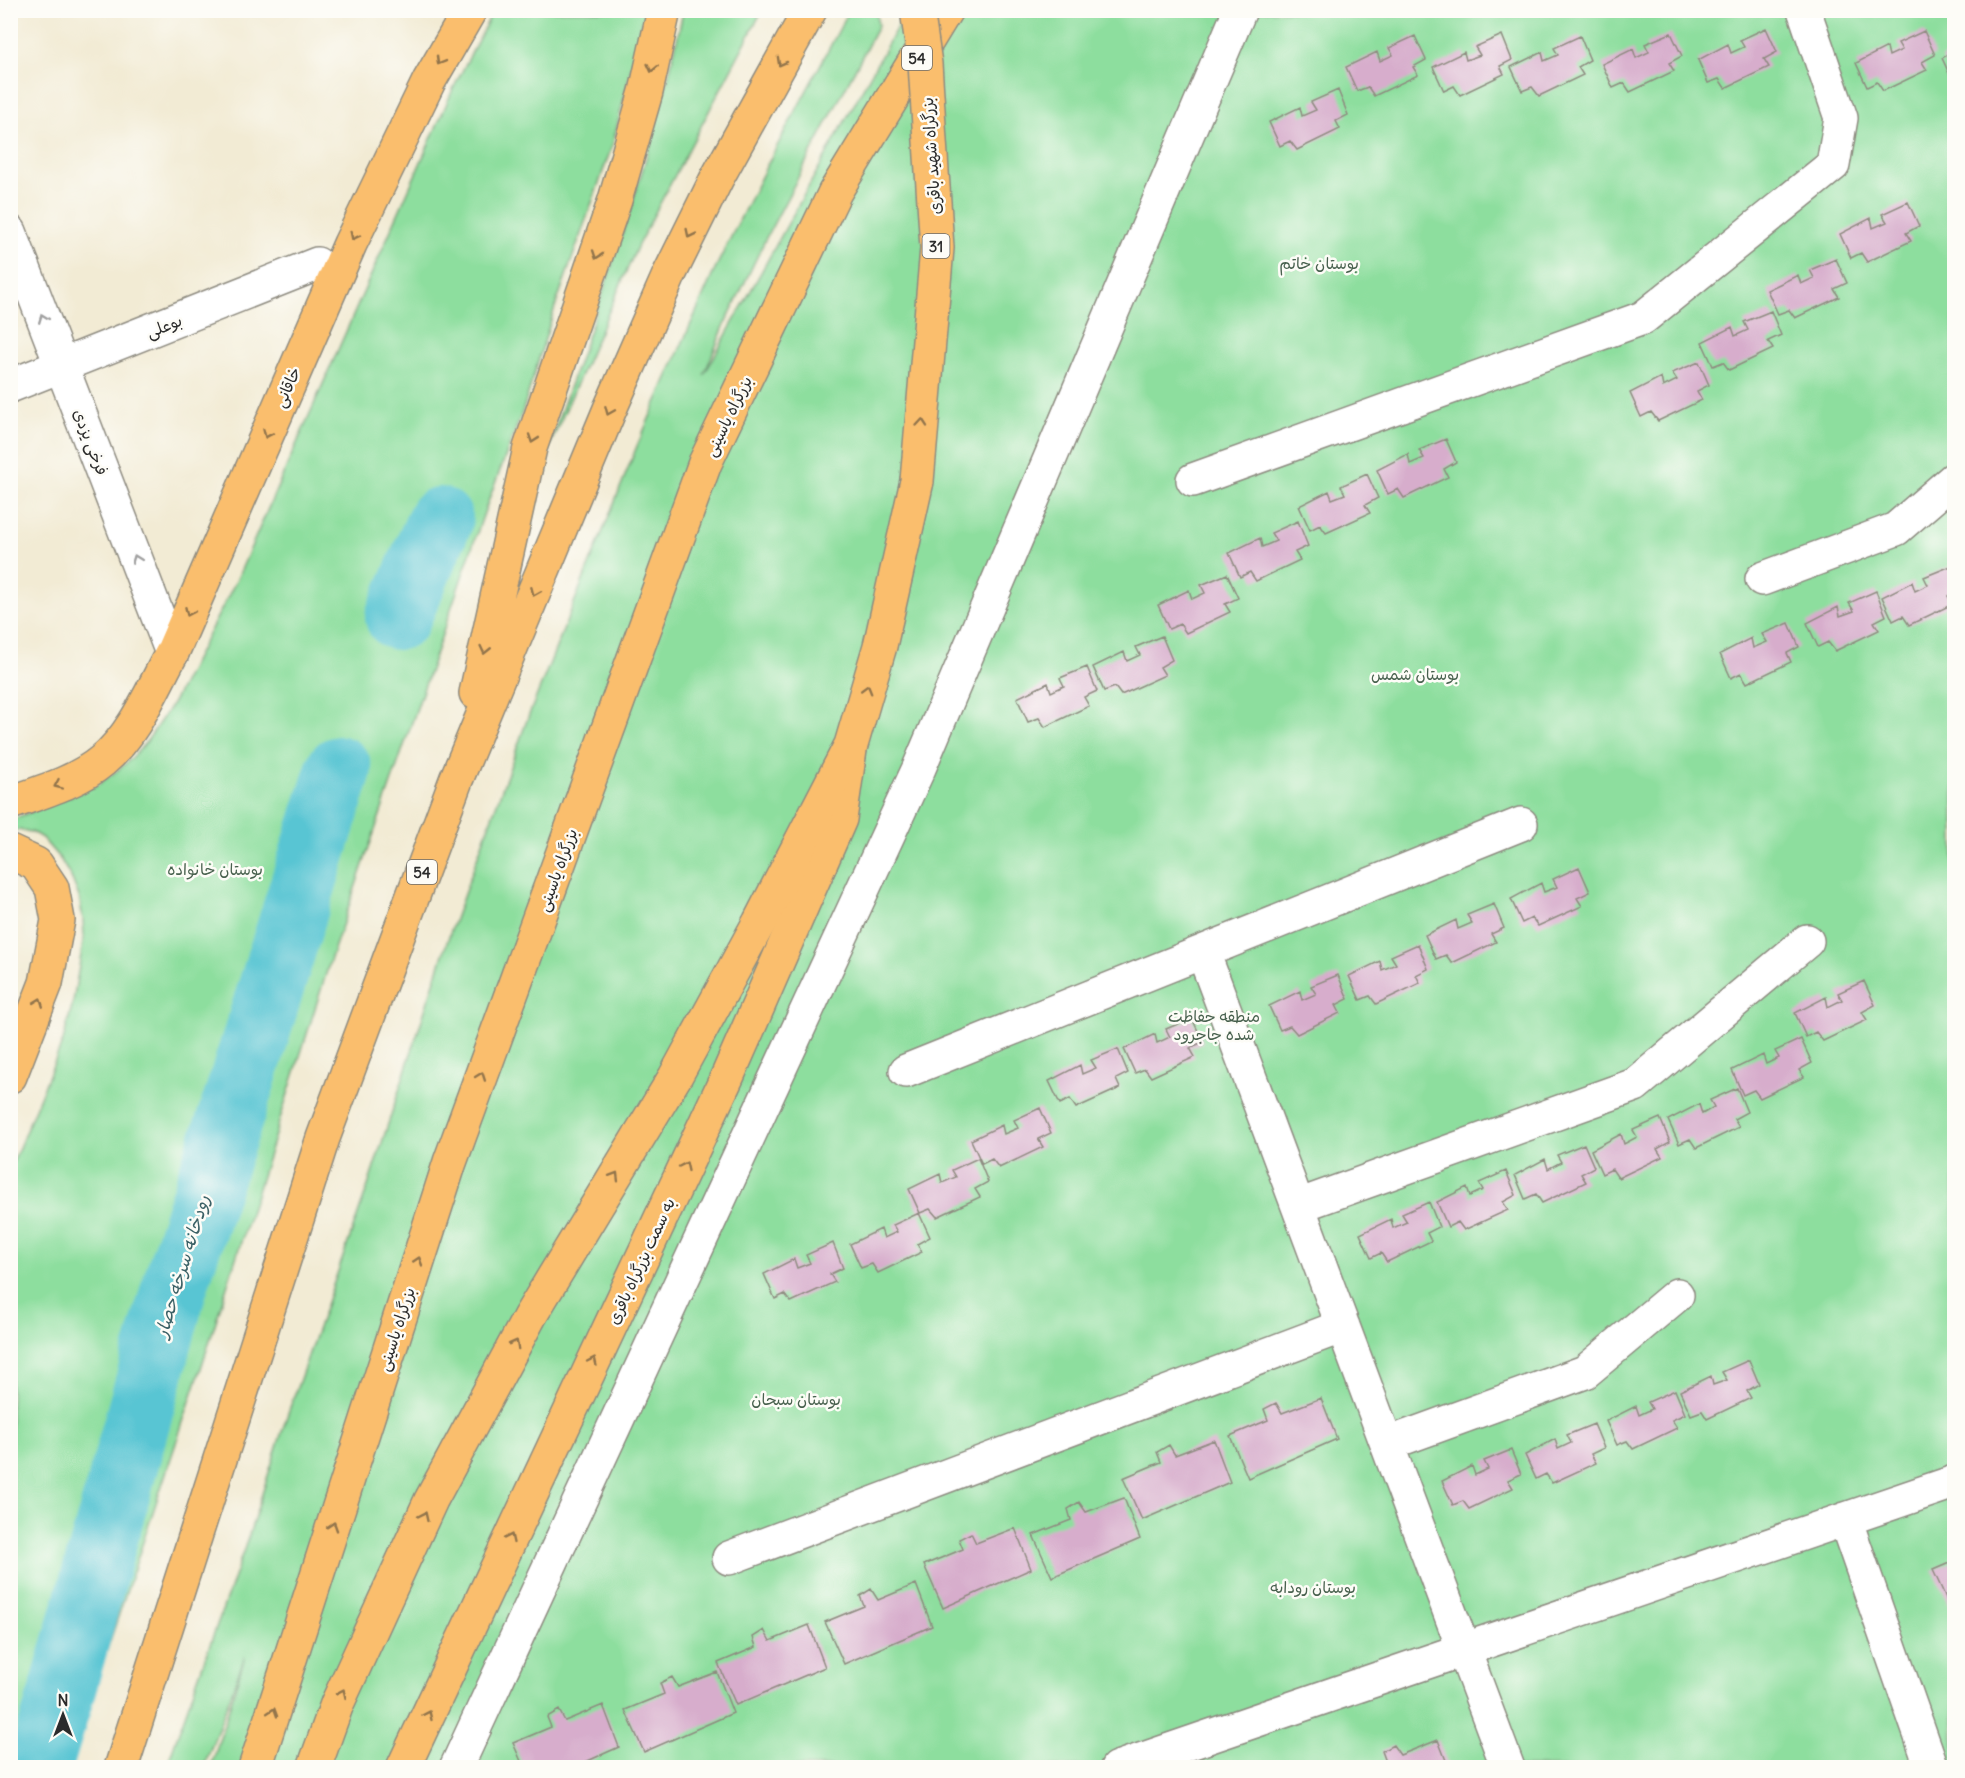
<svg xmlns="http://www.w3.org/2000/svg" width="1965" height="1778" font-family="Delius,'Playpen Sans Arabic',sans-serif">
<rect width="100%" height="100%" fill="#fdfcf7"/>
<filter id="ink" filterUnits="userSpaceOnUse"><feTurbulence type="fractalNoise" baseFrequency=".0167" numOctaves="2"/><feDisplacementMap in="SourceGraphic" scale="12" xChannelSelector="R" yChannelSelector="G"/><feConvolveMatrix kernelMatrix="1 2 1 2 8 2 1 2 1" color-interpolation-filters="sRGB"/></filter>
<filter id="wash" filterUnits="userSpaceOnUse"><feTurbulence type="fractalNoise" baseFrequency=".008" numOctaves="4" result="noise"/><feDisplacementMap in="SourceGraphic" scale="24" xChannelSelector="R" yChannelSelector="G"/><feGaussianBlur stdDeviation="1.35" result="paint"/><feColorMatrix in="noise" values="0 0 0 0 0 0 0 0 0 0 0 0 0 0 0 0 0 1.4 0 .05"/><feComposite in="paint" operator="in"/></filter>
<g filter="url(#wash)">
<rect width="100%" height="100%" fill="#f2ebd4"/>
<path fill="#8dde9e" stroke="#5c8464" stroke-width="1.5" d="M493,11H645L613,143L555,307L523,410L485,510L332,955L203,1362L68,1767L11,1768V1167L63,1041L73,1002L84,937L83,919L79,897L72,879L61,860L42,838L32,832L18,830L11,831V820L97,785L118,770L132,758L147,741L172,704L237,579L453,89Z
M683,11H762L638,245L544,459C579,361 614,264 644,165C659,114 673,63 683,11Z
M849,11H876L878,26L765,240L725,324L704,375L906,11H1954V1767H211L245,1656L204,1767L166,1768L248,1538L287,1416L367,1189L450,933L527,720L637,446L716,267L767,165Z"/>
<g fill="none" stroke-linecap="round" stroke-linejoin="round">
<path stroke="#59c5d3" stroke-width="66" d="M398,617L440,520
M39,1768L63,1689L175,1285L237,1097L339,769"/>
</g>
<g id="blocks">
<path fill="#d7adcc" d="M1766,28L1777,52L1764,59L1769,67L1725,88L1719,79L1708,83L1698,60L1728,44L1731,53L1744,47L1740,40Z
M1924,31L1935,55L1922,62L1927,70L1883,91L1877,82L1867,87L1856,63L1887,47L1889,56L1902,50L1898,43Z
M1671,33L1682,56L1669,63L1674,71L1630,92L1624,83L1613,88L1602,64L1633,49L1636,58L1649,52L1645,44Z
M1502,35L1512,60L1500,66L1504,74L1460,95L1454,86L1444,91L1433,67L1464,52L1466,60L1480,55L1475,47Z
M1415,36L1426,60L1413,67L1418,75L1374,96L1368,87L1357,91L1346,67L1377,52L1380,61L1393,55L1389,48Z
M1580,36L1590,60L1578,67L1583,75L1539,96L1532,87L1522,91L1511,67L1542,52L1544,61L1558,55L1554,48Z
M1954,51V81L1953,82L1942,58Z
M1338,90L1348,115L1336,121L1340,129L1297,150L1290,141L1280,146L1269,122L1300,107L1302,116L1316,110L1311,102Z
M1908,202L1919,226L1906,233L1911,241L1867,262L1861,253L1851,258L1840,234L1871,218L1873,228L1887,222L1882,214Z
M1836,259L1847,283L1834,289L1839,297L1795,318L1789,310L1778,314L1767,290L1798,275L1801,284L1814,278L1810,270Z
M1771,311L1781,335L1768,341L1773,349L1729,370L1723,362L1713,366L1702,342L1732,327L1735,336L1748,330L1744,322Z
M1699,362L1709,385L1697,391L1702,400L1658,421L1651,412L1641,417L1630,393L1661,377L1663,387L1677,380L1672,373Z
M1446,439L1456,462L1444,469L1448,477L1404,498L1398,489L1388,494L1377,470L1408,454L1410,464L1424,458L1419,450Z
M1367,474L1378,498L1365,505L1370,513L1326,533L1320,525L1310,530L1299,506L1329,491L1332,499L1345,494L1341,486Z
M1298,521L1308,546L1295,552L1300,560L1256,581L1250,572L1240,577L1229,553L1260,538L1262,547L1276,541L1271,533Z
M1951,566L1954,574V593L1948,596L1953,604L1909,625L1903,616L1893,621L1882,597L1912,582L1915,591L1928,585L1924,577Z
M1227,574L1238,598L1225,604L1230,612L1186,633L1180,624L1169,629L1158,605L1189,590L1192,599L1205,593L1201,585Z
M1876,591L1886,616L1874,622L1879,630L1835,651L1828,642L1818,647L1807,623L1838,607L1840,616L1854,611L1849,603Z
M1789,623L1799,647L1787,653L1791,662L1747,683L1741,673L1731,678L1720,654L1751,638L1753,648L1767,642L1762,634Z
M1162,636L1172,660L1160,667L1165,675L1121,695L1115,687L1104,691L1093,667L1124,652L1127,661L1140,655L1136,647Z
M1087,667L1097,691L1084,697L1089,706L1045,727L1039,718L1028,722L1017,698L1048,683L1051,692L1064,686L1060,678Z
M1579,867L1590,892L1577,898L1582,906L1538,926L1532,918L1522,923L1511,899L1541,883L1544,892L1557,887L1553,879Z
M1494,904L1504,928L1491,934L1496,942L1452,963L1446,955L1436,959L1425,935L1456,920L1458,929L1472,923L1467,915Z
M1418,944L1428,969L1416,975L1420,983L1376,1004L1370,996L1360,1000L1349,976L1380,961L1382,970L1396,964L1391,956Z
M1338,975L1348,999L1336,1005L1340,1013L1297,1034L1290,1026L1280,1030L1269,1006L1300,991L1302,1000L1316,994L1311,986Z
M1864,981L1875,1005L1862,1012L1867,1020L1823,1041L1816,1032L1806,1037L1795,1013L1826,997L1828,1007L1842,1000L1838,993Z
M1192,1018L1203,1042L1190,1048L1195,1057L1151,1077L1145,1069L1135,1073L1124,1049L1155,1034L1157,1043L1170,1037L1166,1029Z
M1801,1039L1812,1063L1799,1070L1804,1077L1760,1098L1754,1090L1743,1095L1732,1070L1763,1055L1766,1064L1779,1058L1775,1051Z
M1118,1049L1128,1073L1116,1079L1120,1088L1076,1108L1070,1099L1060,1104L1049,1081L1080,1065L1082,1074L1096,1068L1091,1060Z
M1737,1088L1747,1112L1734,1119L1739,1127L1696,1148L1690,1139L1679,1144L1668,1120L1699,1104L1702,1114L1714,1107L1710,1100Z
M1040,1108L1051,1133L1038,1139L1043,1147L999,1168L992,1159L982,1164L971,1140L1002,1125L1004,1134L1018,1128L1014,1120Z
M1660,1118L1670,1142L1657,1149L1662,1157L1618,1178L1612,1169L1602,1174L1591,1150L1621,1134L1624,1144L1637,1137L1633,1130Z
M1584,1144L1594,1167L1581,1174L1586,1182L1542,1203L1536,1194L1525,1199L1515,1175L1545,1159L1548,1169L1561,1162L1557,1155Z
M978,1158L988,1182L975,1189L980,1197L937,1217L930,1209L920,1213L909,1189L940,1174L942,1183L956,1177L952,1170Z
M1506,1171L1516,1195L1503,1202L1508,1210L1464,1230L1458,1222L1448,1227L1437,1202L1467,1187L1470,1196L1483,1190L1479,1183Z
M1429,1202L1439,1227L1427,1233L1431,1241L1387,1262L1381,1253L1371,1258L1360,1234L1391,1219L1393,1228L1407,1222L1402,1214Z
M919,1213L930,1237L917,1244L922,1252L878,1273L872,1264L861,1268L850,1244L881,1229L884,1238L897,1232L893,1225Z
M833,1243L843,1268L830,1274L835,1282L791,1302L785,1294L775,1299L764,1274L794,1259L797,1268L810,1263L806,1255Z
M1749,1360L1759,1384L1747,1391L1751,1398L1707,1419L1702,1411L1691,1415L1680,1391L1711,1376L1713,1385L1727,1380L1722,1372Z
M1675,1390L1685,1414L1672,1420L1677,1428L1633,1449L1627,1441L1617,1445L1606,1421L1636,1406L1639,1415L1652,1409L1648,1402Z
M1321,1398L1337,1439L1248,1478L1230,1436L1268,1420L1264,1409L1276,1403L1282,1413Z
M1594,1424L1604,1448L1591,1454L1596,1463L1552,1483L1546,1474L1536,1479L1525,1455L1555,1439L1558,1449L1571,1443L1567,1435Z
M1214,1440L1230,1482L1142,1520L1123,1478L1161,1462L1157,1452L1169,1445L1175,1455Z
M1511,1450L1521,1474L1508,1480L1513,1488L1469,1509L1463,1501L1453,1505L1442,1481L1472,1466L1475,1475L1488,1469L1484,1461Z
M1124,1498L1140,1539L1052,1577L1033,1535L1071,1520L1068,1509L1079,1502L1086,1512Z
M1015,1528L1031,1569L943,1608L924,1565L963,1549L959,1539L971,1533L976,1543Z
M1954,1561V1610L1952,1611L1933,1570Z
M916,1584L932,1626L844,1664L825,1622L864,1606L860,1596L871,1589L878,1600Z
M809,1625L825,1667L736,1705L718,1663L756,1647L753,1637L764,1630L770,1641Z
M717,1672L733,1713L644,1752L625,1710L664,1694L660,1683L672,1677L678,1687Z
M603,1705L619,1747L572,1768H524L513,1743L551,1727L547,1717L559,1710L565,1721Z
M1438,1740L1449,1768H1372L1386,1762L1382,1751L1393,1745L1400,1755Z"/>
</g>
</g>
<g filter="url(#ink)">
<use href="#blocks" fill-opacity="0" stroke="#8e8b80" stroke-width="1.5"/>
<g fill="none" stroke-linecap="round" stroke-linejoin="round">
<defs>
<path id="minor" d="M10,232L172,653
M10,386L317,264
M1193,480L1643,318L1833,165L1841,118L1804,10
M1762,579L1896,529L1954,479
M1203,952L1508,1768
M906,1071L1521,824
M1298,1206L1635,1085L1807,941
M1387,1444L1585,1372L1677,1295
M1845,1519L1932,1768
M729,1558L1343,1326
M456,1768L919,768L1240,10
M1117,1768L1954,1482"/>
<path id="major" d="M10,803C41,792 77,782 102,761C135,734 152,689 172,653L350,244L429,81L470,10
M10,852L36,864L52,888L58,920L46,983L10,1076
M403,1768L728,1075L840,819L850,750"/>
<path id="highway" d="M476,693L530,448L615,200L646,92L664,10
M121,1768L323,1138L456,780L610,409L670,273L717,178L810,10
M255,1768L450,1162L705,463L835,192L946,10
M314,1768L337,1704L431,1500L530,1316L675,1077L759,923L851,745L880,646L917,481"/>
</defs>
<use href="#minor" stroke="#8e8b80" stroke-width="36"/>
<use href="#major" stroke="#8e8b80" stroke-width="36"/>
<use href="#highway" stroke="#8e8b80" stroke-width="36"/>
<use href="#minor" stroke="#fff" stroke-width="33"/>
<use href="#major" stroke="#fabe6d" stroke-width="33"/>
<use href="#highway" stroke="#fabe6d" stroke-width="33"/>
<defs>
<path id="highway-bridge" d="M917,481L937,248L925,64L917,10"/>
</defs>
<use href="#highway-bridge" stroke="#8e8b80" stroke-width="36" stroke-linecap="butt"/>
<use href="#highway-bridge" stroke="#fabe6d" stroke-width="33"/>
</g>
<defs><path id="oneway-chevron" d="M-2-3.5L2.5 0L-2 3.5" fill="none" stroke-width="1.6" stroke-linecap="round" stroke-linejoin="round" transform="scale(1.5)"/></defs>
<g stroke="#92744c">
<use href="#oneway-chevron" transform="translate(440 61) rotate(120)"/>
<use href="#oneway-chevron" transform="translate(781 62) rotate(119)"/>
<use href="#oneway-chevron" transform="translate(652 68) rotate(103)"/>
<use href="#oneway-chevron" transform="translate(690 234) rotate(116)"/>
<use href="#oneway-chevron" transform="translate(354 236) rotate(116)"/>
<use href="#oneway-chevron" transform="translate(597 255) rotate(109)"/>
<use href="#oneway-chevron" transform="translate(609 411) rotate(113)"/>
<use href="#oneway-chevron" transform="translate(922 423) rotate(-85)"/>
<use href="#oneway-chevron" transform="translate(267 434) rotate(114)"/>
<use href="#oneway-chevron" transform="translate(533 439) rotate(109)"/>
<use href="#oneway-chevron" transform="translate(535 592) rotate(113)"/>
<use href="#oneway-chevron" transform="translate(189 612) rotate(114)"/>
<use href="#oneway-chevron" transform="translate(485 650) rotate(103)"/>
<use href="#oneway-chevron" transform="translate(867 689) rotate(-74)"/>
<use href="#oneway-chevron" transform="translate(58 785) rotate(156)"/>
<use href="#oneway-chevron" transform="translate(39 1002) rotate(-69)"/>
<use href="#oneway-chevron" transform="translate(481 1076) rotate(-70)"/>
<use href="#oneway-chevron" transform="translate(685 1166) rotate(-65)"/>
<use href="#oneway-chevron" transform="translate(615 1176) rotate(-59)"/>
<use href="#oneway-chevron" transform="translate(418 1261) rotate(-72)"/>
<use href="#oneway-chevron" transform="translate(515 1344) rotate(-62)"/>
<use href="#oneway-chevron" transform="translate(593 1361) rotate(-65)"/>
<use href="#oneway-chevron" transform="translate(424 1516) rotate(-65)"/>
<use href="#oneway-chevron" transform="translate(333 1526) rotate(-72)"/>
<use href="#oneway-chevron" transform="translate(510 1538) rotate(-65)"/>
<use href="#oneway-chevron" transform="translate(342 1693) rotate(-65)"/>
<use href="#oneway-chevron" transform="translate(273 1712) rotate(-72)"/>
<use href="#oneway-chevron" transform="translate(428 1715) rotate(-65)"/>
</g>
<g stroke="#a0a0a0">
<use href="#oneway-chevron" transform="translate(43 318) rotate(-111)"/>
<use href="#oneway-chevron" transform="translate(136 559) rotate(-111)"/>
</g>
</g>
<g text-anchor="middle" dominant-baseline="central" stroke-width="5" stroke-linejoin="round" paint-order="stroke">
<g fill="#fdfcf7" stroke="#6a6a68" stroke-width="1.5">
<rect x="902" y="46" width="30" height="24" rx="4.5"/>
<rect x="922.5" y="234" width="27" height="24" rx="4.5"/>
<rect x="407" y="860" width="30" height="24" rx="4.5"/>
</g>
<g font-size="15" font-weight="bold" fill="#2b2b2b">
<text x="917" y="58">54</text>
<text x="936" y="246">31</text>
<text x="422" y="872">54</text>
</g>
<g font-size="16" fill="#2b2b2b" stroke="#fdfcf7">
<text transform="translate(931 156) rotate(-94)">بزرگراه شهید باقری</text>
<text transform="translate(164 326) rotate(-22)">بوعلی</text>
<text transform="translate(287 387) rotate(-66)">خاقانی</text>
<text transform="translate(728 416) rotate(-64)">بزرگراه یاسینی</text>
<text transform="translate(91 442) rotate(69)">فرخی یزدی</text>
<text transform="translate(557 870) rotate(-70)">بزرگراه یاسینی</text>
<text transform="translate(641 1261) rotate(-65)">به سمت بزرگراه باقری</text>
<text transform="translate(396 1329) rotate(-72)">بزرگراه یاسینی</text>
</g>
<g font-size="16" fill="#48614e" stroke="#fdfcf7">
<text x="1319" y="263">بوستان خاتم</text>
<text x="1415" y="674">بوستان شمس</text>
<text x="215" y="869">بوستان خانواده</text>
<text x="1214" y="1016">منطقه حفاظت<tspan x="1214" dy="18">شده جاجرود</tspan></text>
<text x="796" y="1399">بوستان سبحان</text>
<text x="1313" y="1587">بوستان رودابه</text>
</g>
<g font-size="18" font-style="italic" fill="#3b6166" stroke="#fdfcf7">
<text transform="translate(182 1266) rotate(-73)">رودخانه سرخه حصار</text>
</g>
</g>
<rect width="1965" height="1778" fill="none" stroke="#fdfcf7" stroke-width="36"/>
<g transform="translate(63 1715)" stroke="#fdfcf7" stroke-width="4.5" paint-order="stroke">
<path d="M0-4.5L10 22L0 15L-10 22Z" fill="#2b2b2b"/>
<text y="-9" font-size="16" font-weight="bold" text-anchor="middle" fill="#2b2b2b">N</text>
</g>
</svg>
